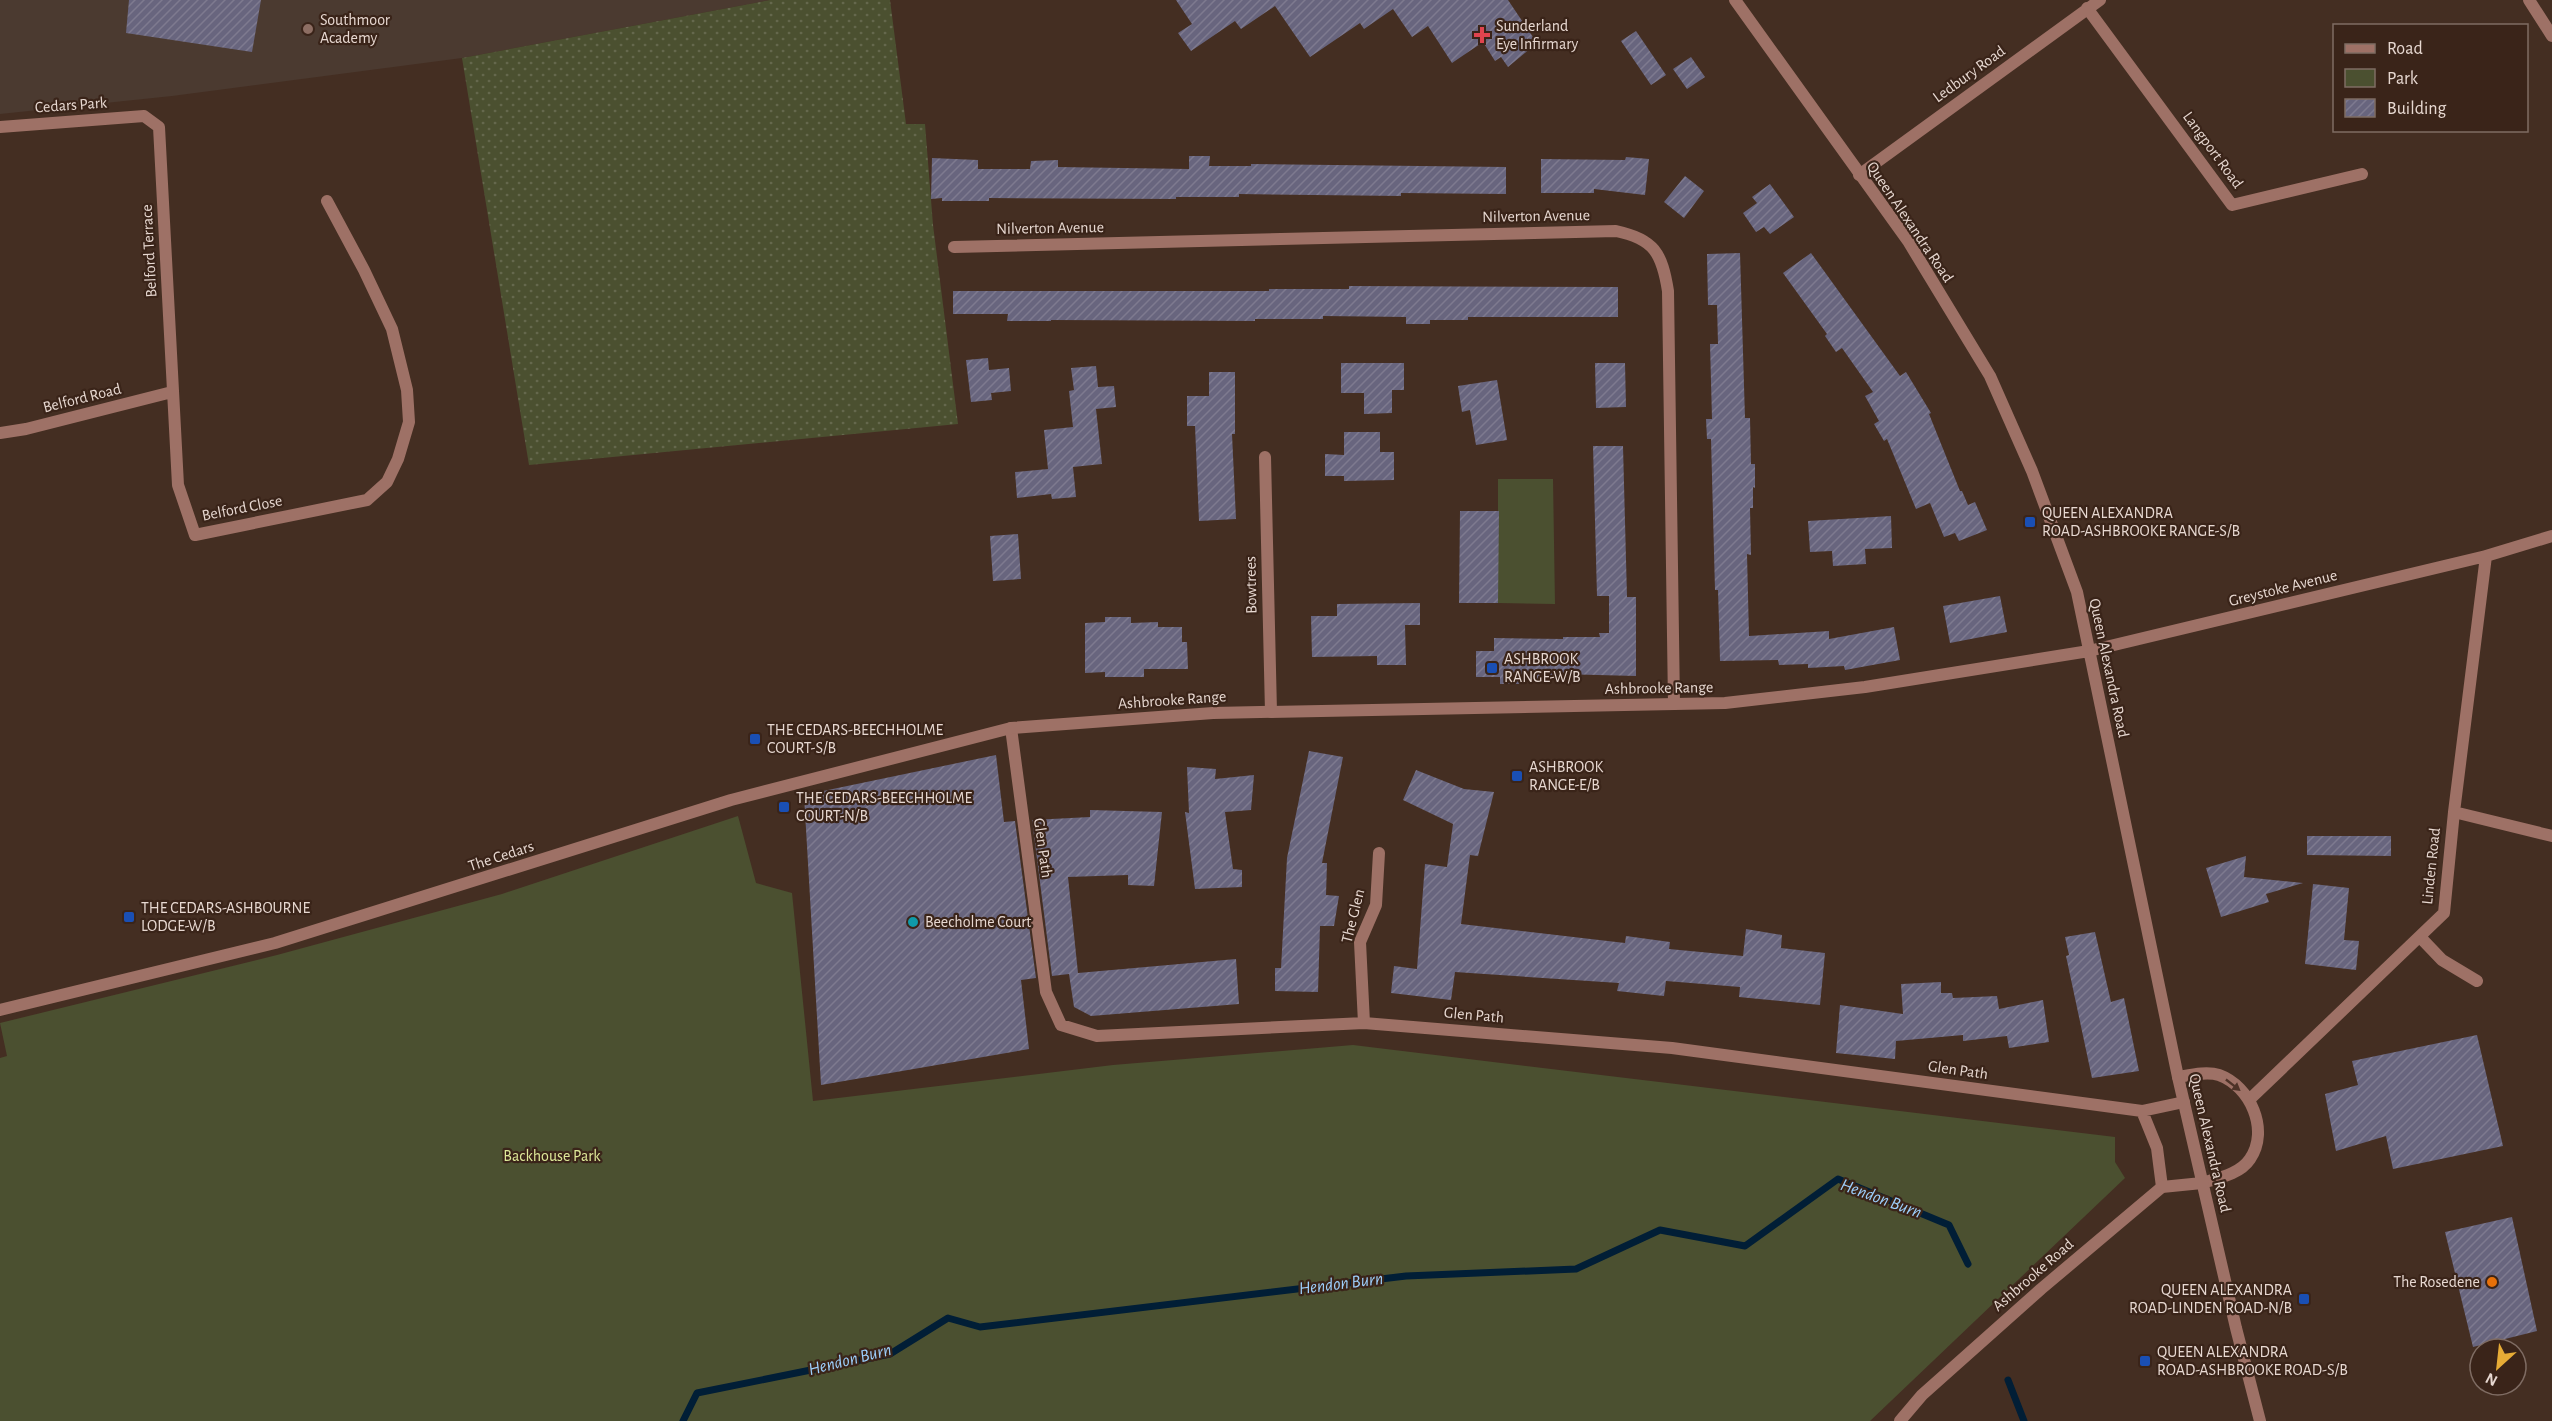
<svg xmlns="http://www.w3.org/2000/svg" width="2552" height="1421" font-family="'Alegreya Sans',sans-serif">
<defs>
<pattern id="grass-dots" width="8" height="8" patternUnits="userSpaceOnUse" patternTransform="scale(1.5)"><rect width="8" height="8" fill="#4b5030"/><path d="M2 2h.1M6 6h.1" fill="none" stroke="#65684d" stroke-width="1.8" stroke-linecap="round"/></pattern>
<pattern id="building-hatch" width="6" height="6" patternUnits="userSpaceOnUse" patternTransform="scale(1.5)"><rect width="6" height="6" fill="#68657e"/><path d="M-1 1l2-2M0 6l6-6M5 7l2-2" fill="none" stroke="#7e7a8f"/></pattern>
</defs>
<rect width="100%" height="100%" fill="#442e22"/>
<path fill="#4b3a30" d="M0,0H770L462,58L172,96L0,114Z"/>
<path fill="url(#grass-dots)" d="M770,0H890L906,124H925L933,225L958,424L529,465L462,58Z"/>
<path fill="#4b5030" d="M1498,479H1553L1555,604L1498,603Z
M738,816L756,883L792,893L813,1101L1113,1065L1353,1045L2115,1137V1162L2125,1178L1870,1421H0V1058L7,1056L0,1023L277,955L502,894Z"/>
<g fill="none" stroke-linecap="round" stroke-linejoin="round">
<path stroke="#011e36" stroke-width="7" d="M2008,1380L2024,1421
M683,1421L697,1393L890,1354L948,1318L980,1327L1406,1276L1576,1269L1660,1230L1745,1246L1838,1179L1949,1225L1968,1264"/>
</g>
<path fill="url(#building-hatch)" d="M129,0H261L252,52L126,33Z
M1176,0H1508L1537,43L1508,67L1501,57L1495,61L1483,42L1452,63L1428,26L1412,37L1393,9L1364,29L1360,23L1310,57L1275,6L1241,29L1235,21L1191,51L1178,33L1192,24Z
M1636,31L1666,75L1651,85L1621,41Z
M1691,57L1705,77L1687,89L1673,69Z
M1189,156H1210L1209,166H1251V164L1506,167V194L1401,193V196L1239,194V197H1176V199L989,198V201H942V198L931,199L932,158L978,160V169H1030L1031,161L1058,160V167L1189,169Z
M1626,157L1649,159L1645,195L1594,189V193H1541V159L1625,160Z
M1685,176L1704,191L1684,218L1664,202Z
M1770,184L1794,217L1770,234L1764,227L1756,232L1743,213L1757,203L1752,197Z
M1740,253L1745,418H1750L1751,464H1755V488L1753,487V508H1750L1751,555L1747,554L1749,636L1829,631V639L1894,627L1900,660L1845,670L1844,666L1808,668V664L1779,665L1778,660L1720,661L1718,590H1715L1711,439H1707L1706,419H1712L1710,344H1718L1717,305H1708L1707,254Z
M1811,253L1900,376L1906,372L1931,413L1929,414L1960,491H1962L1968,505L1975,502L1987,530L1959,541L1955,533L1944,537L1930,503L1916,509L1887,439L1884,441L1874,424L1879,421L1865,396L1873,392L1842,348L1836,352L1825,336L1827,334L1783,273Z
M1349,286L1618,287V317H1468V320H1430V324H1406V317L1323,316V319H1255V321L1051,320V321H1007L1008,314H953V291H1269V289H1349Z
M988,358L989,370L1009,368L1011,391L991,393L992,400L971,402L966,360Z
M1341,363H1404V390H1392V413L1364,414V393H1341Z
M1595,363H1625L1626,407L1596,408Z
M1096,366L1098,387L1114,386L1116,407L1096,409L1102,464L1073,467L1076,497L1052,499L1051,494L1017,498L1015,472L1048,469L1044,430L1073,427L1069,391L1074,390L1071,368Z
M1209,372H1235V434H1232L1236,519L1199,521L1195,426H1187V396H1209Z
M1497,380L1507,440L1476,445L1470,410L1462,412L1458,386Z
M1344,432H1380V452H1394V480L1344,481V476H1325V454L1344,455Z
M1593,446H1623L1627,597H1636V676L1559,674V680L1526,679V684H1500V677H1476V651H1494V638L1563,639V637H1600L1599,633H1609V596H1597Z
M1460,511H1499L1498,603H1459Z
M1891,516L1892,548L1865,549L1866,564L1833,566L1832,551L1810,552L1808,521Z
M1018,534L1021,579L993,581L990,536Z
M2000,596L2007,632L1950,643L1943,606Z
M1420,603V625H1405L1406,665H1377V656L1312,657L1311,616H1337V604Z
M1105,617H1131V623L1158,622V627H1182V642H1187L1188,669H1144V677H1105V672L1085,673V623L1105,622Z
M1309,751L1343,757L1322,863H1327L1326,895L1339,896L1334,926H1320L1318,992L1275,991V968H1281L1287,858Z
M996,755L1004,822L1015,821L1036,978L1021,980L1029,1049L821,1085L804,795Z
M1187,767L1216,769L1215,779L1254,775L1251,810L1225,812L1233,869L1242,870V887L1195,889L1185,812L1189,813Z
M1416,770L1464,789L1494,792L1478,856L1470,855L1461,924L1625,943L1626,936L1670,942L1669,949L1743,956L1746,929L1782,935L1781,948L1825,953L1820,1005L1739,997L1740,987L1666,981L1664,996L1617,991L1619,983L1455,972L1451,1000L1391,993L1394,966L1417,969L1425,864L1447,867L1453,824L1403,800Z
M1090,810L1162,812L1154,886L1128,885V875L1068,877L1078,973L1236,959L1239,1004L1091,1016L1074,1007L1069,974L1052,976L1032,820L1090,817Z
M2307,836H2391V856L2307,855Z
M2246,856L2244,877L2303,883L2266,894L2269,902L2221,917L2206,868Z
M2313,884L2349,888L2344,940L2359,941L2356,970L2305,964Z
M2095,932L2111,1002L2124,998L2139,1071L2092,1078L2066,956L2069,955L2065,937Z
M1941,982V993H1952L1953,998L1997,996L1999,1009L2043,1000L2049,1042L2009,1048L2007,1036L1963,1041V1035L1896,1041L1895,1059L1836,1053L1840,1005L1903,1014L1901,984Z
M2477,1035L2503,1146L2393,1169L2386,1136L2336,1151L2325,1094L2358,1085L2352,1061Z
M2512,1217L2537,1331L2473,1347L2445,1232Z"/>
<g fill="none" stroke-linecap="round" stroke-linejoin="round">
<path stroke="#9e7166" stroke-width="12" d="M2529,0L2552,36
M2087,8L2232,205L2362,174
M0,127L144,116L159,127L178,485L195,535L367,500L387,482L398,459L409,422L407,390L392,329L364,270L327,201
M1859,175L2100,0
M954,247L1616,231C1654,239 1662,253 1668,291L1674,704
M0,433L26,429L172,392
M1265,457L1271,712
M2089,651L2486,556L2552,536
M1011,728L1046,992L1061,1025L1097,1036L1364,1023L1672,1048L2142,1111L2184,1102
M2454,812L2552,836
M2420,937L2442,960L2477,981
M1364,1023L1360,942L1376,905L1379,853
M2178,1077C2190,1075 2207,1071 2219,1075C2250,1086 2270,1130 2250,1159C2240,1174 2219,1178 2202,1183
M2249,1100L2444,913L2454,812L2486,556
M2142,1111L2157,1148L2162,1187"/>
<path stroke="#9e7166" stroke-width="12" d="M1735,0L1908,241L1990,376L2032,471L2077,592L2178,1077L2236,1328L2260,1421
M0,1010L275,943L731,800L1011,728L1213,713L1725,703L1865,687L2089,651
M1900,1421L1922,1395L2041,1289L2162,1187L2202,1183"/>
</g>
<defs><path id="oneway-solid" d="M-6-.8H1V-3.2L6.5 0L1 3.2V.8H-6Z" transform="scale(1.5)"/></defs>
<use fill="#4e3328" href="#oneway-solid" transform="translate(2233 1085) rotate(38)"/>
<circle fill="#8d6e63" stroke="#3a2419" stroke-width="2" cx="308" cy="29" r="6"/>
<path fill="#e0444e" stroke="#3a2419" stroke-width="2" d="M1479 26h6v6h6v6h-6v6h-6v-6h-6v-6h6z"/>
<g fill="#1a4fb4" stroke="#3a2419" stroke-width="2">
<rect x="2024" y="516" width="12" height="12" rx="3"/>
<rect x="1486" y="662" width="12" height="12" rx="3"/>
<rect x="749" y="733" width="12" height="12" rx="3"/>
<rect x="1511" y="770" width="12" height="12" rx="3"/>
<rect x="778" y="801" width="12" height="12" rx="3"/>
<rect x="123" y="911" width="12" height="12" rx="3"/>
<rect x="2298" y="1293" width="12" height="12" rx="3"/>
<rect x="2139" y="1355" width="12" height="12" rx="3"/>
</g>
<circle fill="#0f9aa8" stroke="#3a2419" stroke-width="2" cx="913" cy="922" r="6"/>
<circle fill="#e8710a" stroke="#3a2419" stroke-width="2" cx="2492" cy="1282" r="6"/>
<g text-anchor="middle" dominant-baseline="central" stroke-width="4.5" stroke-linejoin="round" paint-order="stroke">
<g font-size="16" fill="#e7d8d1" stroke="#3a2419" text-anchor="start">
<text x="320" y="20">Southmoor<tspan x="320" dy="18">Academy</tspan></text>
<text x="1496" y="26">Sunderland<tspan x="1496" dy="18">Eye Infirmary</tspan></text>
<text x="2042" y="513">QUEEN ALEXANDRA<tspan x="2042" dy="18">ROAD-ASHBROOKE RANGE-S/B</tspan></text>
<text x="1504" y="659">ASHBROOK<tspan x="1504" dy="18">RANGE-W/B</tspan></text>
<text x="767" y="730">THE CEDARS-BEECHHOLME<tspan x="767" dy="18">COURT-S/B</tspan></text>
<text x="1529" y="767">ASHBROOK<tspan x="1529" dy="18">RANGE-E/B</tspan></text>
<text x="796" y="798">THE CEDARS-BEECHHOLME<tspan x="796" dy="18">COURT-N/B</tspan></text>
<text x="141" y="908">THE CEDARS-ASHBOURNE<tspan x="141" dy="18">LODGE-W/B</tspan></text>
<text x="925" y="922">Beecholme Court</text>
<text x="2480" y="1282" text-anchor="end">The Rosedene</text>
<text x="2292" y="1290" text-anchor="end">QUEEN ALEXANDRA<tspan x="2292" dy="18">ROAD-LINDEN ROAD-N/B</tspan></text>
<text x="2157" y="1352">QUEEN ALEXANDRA<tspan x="2157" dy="18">ROAD-ASHBROOKE ROAD-S/B</tspan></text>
</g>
<g font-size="16" fill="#e7d8d1" stroke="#3a2419">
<text transform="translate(1969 74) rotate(-36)">Ledbury Road</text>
<text transform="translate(71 105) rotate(-4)">Cedars Park</text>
<text transform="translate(2213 150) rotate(54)">Langport Road</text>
<text transform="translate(1536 216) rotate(-1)">Nilverton Avenue</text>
<text transform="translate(1910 222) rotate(56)">Queen Alexandra Road</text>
<text transform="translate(1050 228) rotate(-1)">Nilverton Avenue</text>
<text transform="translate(149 251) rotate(-93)">Belford Terrace</text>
<text transform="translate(82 398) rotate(-14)">Belford Road</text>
<text transform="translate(242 508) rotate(-11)">Belford Close</text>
<text transform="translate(1251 585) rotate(-91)">Bowtrees</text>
<text transform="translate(2283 588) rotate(-14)">Greystoke Avenue</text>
<text transform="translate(2109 668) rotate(78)">Queen Alexandra Road</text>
<text transform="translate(1659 688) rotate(-1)">Ashbrooke Range</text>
<text transform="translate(1172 700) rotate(-4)">Ashbrooke Range</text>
<text transform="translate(1043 848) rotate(82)">Glen Path</text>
<text transform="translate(501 856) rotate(-18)">The Cedars</text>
<text transform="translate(2431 866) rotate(-84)">Linden Road</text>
<text transform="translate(1353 916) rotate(-76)">The Glen</text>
<text transform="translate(1474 1015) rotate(5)">Glen Path</text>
<text transform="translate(1958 1070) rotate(8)">Glen Path</text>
<text transform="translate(2210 1143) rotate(77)">Queen Alexandra Road</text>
<text transform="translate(2033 1275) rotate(-41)">Ashbrooke Road</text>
</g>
<g font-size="16" fill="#dee999" stroke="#3a2419">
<text x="552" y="1156">Backhouse Park</text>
</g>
<g font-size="18" font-style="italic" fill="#9dcffc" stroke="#3a2419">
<text transform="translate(1881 1199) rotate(20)">Hendon Burn</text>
<text transform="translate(1341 1284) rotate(-7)">Hendon Burn</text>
<text transform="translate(850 1360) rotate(-14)">Hendon Burn</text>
</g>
</g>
<rect x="2333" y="24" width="195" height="108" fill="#3a2419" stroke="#7f6c63" stroke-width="1.5"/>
<rect x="2345" y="44" width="30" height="9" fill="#9e7166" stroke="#7f6c63" stroke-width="1.5"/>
<text x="2387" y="54" font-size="18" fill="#e7d8d1">Road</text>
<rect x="2345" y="69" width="30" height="18" fill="#4b5030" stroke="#7f6c63" stroke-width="1.5"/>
<text x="2387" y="84" font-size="18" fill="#e7d8d1">Park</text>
<rect x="2345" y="99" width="30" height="18" fill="url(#building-hatch)" stroke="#7f6c63" stroke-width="1.5"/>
<text x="2387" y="114" font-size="18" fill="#e7d8d1">Building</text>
<g transform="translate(2498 1367) rotate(207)"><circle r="28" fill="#3a2419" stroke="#7f6c63" stroke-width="1.5"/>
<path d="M0-4.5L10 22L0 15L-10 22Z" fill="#e7ac36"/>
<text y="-9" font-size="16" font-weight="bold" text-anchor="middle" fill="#e7d8d1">N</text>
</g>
</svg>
